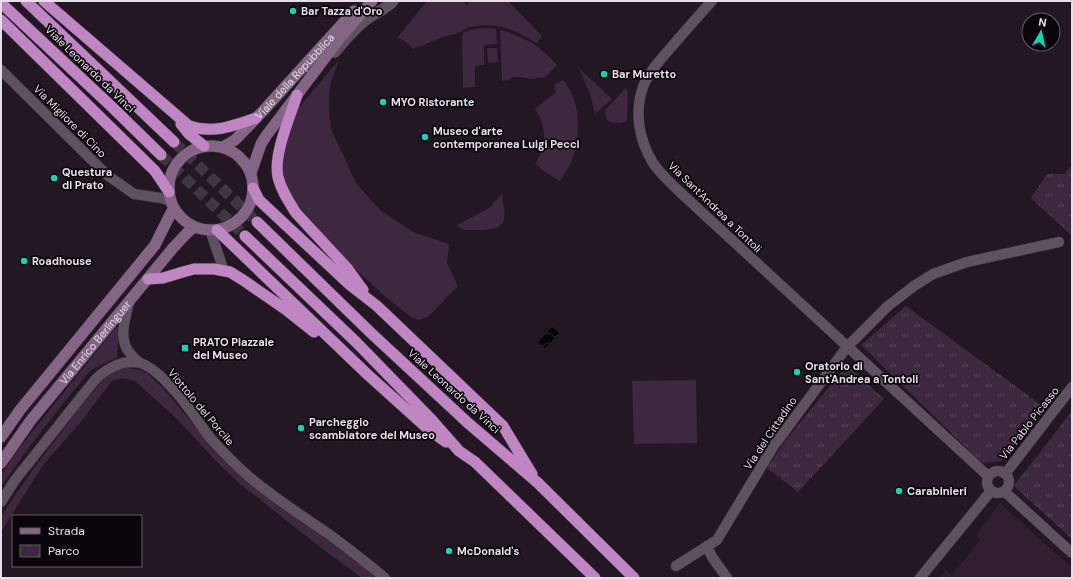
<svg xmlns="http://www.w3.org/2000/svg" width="1073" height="579" font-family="'DM Sans',sans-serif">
<defs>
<pattern id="park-tufts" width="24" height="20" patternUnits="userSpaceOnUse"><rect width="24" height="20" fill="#3d283f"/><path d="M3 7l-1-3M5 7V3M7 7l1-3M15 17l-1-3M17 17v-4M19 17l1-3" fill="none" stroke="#59475b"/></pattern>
<pattern id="water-waves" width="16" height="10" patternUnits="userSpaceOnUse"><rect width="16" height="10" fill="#000905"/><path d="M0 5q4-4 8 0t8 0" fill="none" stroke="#252c29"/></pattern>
</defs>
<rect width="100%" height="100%" fill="#231724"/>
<path fill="#301f31" d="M1000,503L1072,568V578H940L946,570L952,575L981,539L976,534Z"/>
<path fill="#3d283f" d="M427,1H463L467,5L470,1H508L542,36L537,43L513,30L498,26L485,25L469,27L456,34L450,35L443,37L413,49C409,44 404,40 397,38Z
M486,28L496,29L497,44L484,45V65L475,66V87L463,88L462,36L464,32L474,29Z
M500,30C506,31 512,34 518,36C535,43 545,52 557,65L545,77L531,79L520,77H513L509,80L502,81Z
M487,48H497L498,62L488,63Z
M339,60L331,82L329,94V114L331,129L356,183L380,210L413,232L449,244L447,263L458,286L428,317L418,320L411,317L388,299L354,268L292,199L282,173L284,144L295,112Z
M579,68L612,99L595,114L590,94Z
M563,80C565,83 568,87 570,90C580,109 580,136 573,157C570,166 565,173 560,181L542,170L535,163C547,147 547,126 535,109L556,92L554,85Z
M626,88L628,92L627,121C621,124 613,124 607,120L605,112L606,109Z
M502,194C502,203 506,210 504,219C502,231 484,230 474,230C471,230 468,230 465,230C462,229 459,227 457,225L489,208Z
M116,327H118L119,329L117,358L115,359L107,362L95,368L90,371C59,408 28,447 1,487V474L24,442Z
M126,368L141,370L148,374L162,387L198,430L205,437L317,532L379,578H362L320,547L239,483L220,465L175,417L136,382C127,378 121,377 112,381L79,424L43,465L4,527L1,533V516L18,491L34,468L77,411L107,375L119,369Z
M696,380L697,443L634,444L632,381Z"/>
<path fill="url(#park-tufts)" d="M1072,165V236L1031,198L1047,174H1064Z
M906,306L1044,407L1002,461L984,463L979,460L861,345Z
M847,365L884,399L798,492L767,468L785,441Z
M1072,411V539L1016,488L1015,484Z"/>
<path fill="url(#water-waves)" d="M552,327L559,333L545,348L538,342Z"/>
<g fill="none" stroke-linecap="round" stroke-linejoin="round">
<path stroke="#403541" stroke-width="11" stroke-dasharray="11 5.5" stroke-linecap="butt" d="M174,142L257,222
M161,155L245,236"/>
<defs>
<path id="minor" d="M712,1C699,15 686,30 673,45C663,57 649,71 643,87C634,112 639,140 653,163C661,175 672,184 682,194L988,476
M1,70L107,175L134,194L161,198L170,201
M210,230L224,271
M129,302C126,317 119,335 127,349C130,354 135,359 140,363
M987 482a11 11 0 1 1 22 0a11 11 0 1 1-22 0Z
M1005,474L1072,387
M1005,492L1072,553
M1,502L15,480L94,381C105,369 123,359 140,363C156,367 181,397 190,410C198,420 204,431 212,440C225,454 238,468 253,480C277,500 304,517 330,535C349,549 367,563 385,578
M707,546L712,557L727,578
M676,566L717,540L773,447L847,347L888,306L914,286L933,274L967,262L1059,242
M920,578L991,491"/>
<path id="tertiary" d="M335,52C344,41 356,27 367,19C376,12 385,10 393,1"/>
<g id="secondary">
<circle cx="211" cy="188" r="42"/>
<path id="s1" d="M223,147L235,140L263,111L354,11"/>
<path d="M251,173L261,144L266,136L340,38L372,1"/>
<path d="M1,437L20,410L155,245L173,209"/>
<path id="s2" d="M1,463L31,420L173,248L187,233L194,227"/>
</g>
<path id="trunk" d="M26,1L174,142
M44,1L189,126C213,134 234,126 256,118
M1,3L112,107L161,155
M1,20L155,171L169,192
M297,95C290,117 273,155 278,177C281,190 289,202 296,213L347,268L363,290
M181,124L189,134L204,146
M253,188L259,200L350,285L377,306L503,426L532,474
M257,222L371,333L468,423L538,483L634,578
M217,230L367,374L428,429L446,442
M245,236L356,342L430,418L459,451L475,462L595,578
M148,279L163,278L183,272L194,269H214L230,272L243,280L285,309L314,332"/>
</defs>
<use href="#minor" stroke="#3c333d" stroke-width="11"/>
<use href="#tertiary" stroke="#3c333d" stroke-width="12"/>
<use href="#secondary" stroke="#3c333d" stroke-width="12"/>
<use href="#trunk" stroke="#3c333d" stroke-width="12"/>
<use href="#minor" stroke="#605160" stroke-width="10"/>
<use href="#tertiary" stroke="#605160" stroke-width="11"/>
<use href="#secondary" stroke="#846585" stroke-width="11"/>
<use href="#trunk" stroke="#bf86c3" stroke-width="11"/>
</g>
<g fill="#11d5b4" stroke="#09050a" stroke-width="1.5">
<circle cx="293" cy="11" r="4"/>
<circle cx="604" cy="74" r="4"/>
<circle cx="383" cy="102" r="4"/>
<circle cx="425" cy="137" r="4"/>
<circle cx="54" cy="178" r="4"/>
<circle cx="24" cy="261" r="4"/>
<rect x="181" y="344" width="8" height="8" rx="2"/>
<circle cx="797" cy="372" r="4"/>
<circle cx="301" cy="428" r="4"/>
<circle cx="899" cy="491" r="4"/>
<circle cx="449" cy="551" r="4"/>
</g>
<g text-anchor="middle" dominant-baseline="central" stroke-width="3.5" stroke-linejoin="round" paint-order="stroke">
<g font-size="11" font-weight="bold" fill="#e7dfe8" stroke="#09050a" text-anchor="start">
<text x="301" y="11">Bar Tazza d'Oro</text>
<text x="612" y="74">Bar Muretto</text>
<text x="391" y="102">MYO Ristorante</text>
<text x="433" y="131">Museo d'arte<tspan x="433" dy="13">contemporanea Luigi Pecci</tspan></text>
<text x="62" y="172">Questura<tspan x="62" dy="13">di Prato</tspan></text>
<text x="32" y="261">Roadhouse</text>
<text x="193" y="342">PRATO Piazzale<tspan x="193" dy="13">del Museo</tspan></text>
<text x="805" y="366">Oratorio di<tspan x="805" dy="13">Sant'Andrea a Tontoli</tspan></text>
<text x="309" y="422">Parcheggio<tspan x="309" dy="13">scambiatore del Museo</tspan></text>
<text x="907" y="491">Carabinieri</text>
<text x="457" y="551">McDonald's</text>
</g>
<g font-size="11" fill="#e7dfe8" stroke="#09050a">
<text transform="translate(90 69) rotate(44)">Viale Leonardo da Vinci</text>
<text stroke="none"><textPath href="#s1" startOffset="101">Viale della Repubblica</textPath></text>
<text transform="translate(70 121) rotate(45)">Via Migliore di Cino</text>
<text transform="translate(715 207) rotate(44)">Via Sant'Andrea a Tontoli</text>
<text stroke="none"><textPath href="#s2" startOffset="153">Via Enrico Berlinguer</textPath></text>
<text transform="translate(454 391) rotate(42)">Viale Leonardo da Vinci</text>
<text transform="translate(201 407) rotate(50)">Viottolo del Porcile</text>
<text transform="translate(1029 423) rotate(-52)">Via Pablo Picasso</text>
<text transform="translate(770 433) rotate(-56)">Via del Cittadino</text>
</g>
</g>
<rect width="1073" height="579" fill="none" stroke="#e7dfe8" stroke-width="4"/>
<rect x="12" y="515" width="130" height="52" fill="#09050a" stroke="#625c63"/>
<rect x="20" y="528" width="20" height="6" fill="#846585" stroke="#625c63"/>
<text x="48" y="535" font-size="12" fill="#e7dfe8">Strada</text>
<rect x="20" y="545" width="20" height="12" fill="url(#park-tufts)" stroke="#625c63"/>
<text x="48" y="555" font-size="12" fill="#e7dfe8">Parco</text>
<g transform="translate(1041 32) rotate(9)"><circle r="19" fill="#09050a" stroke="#625c63"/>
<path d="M0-3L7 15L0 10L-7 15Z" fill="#11d5b4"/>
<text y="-6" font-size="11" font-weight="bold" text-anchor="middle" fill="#e7dfe8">N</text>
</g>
</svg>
